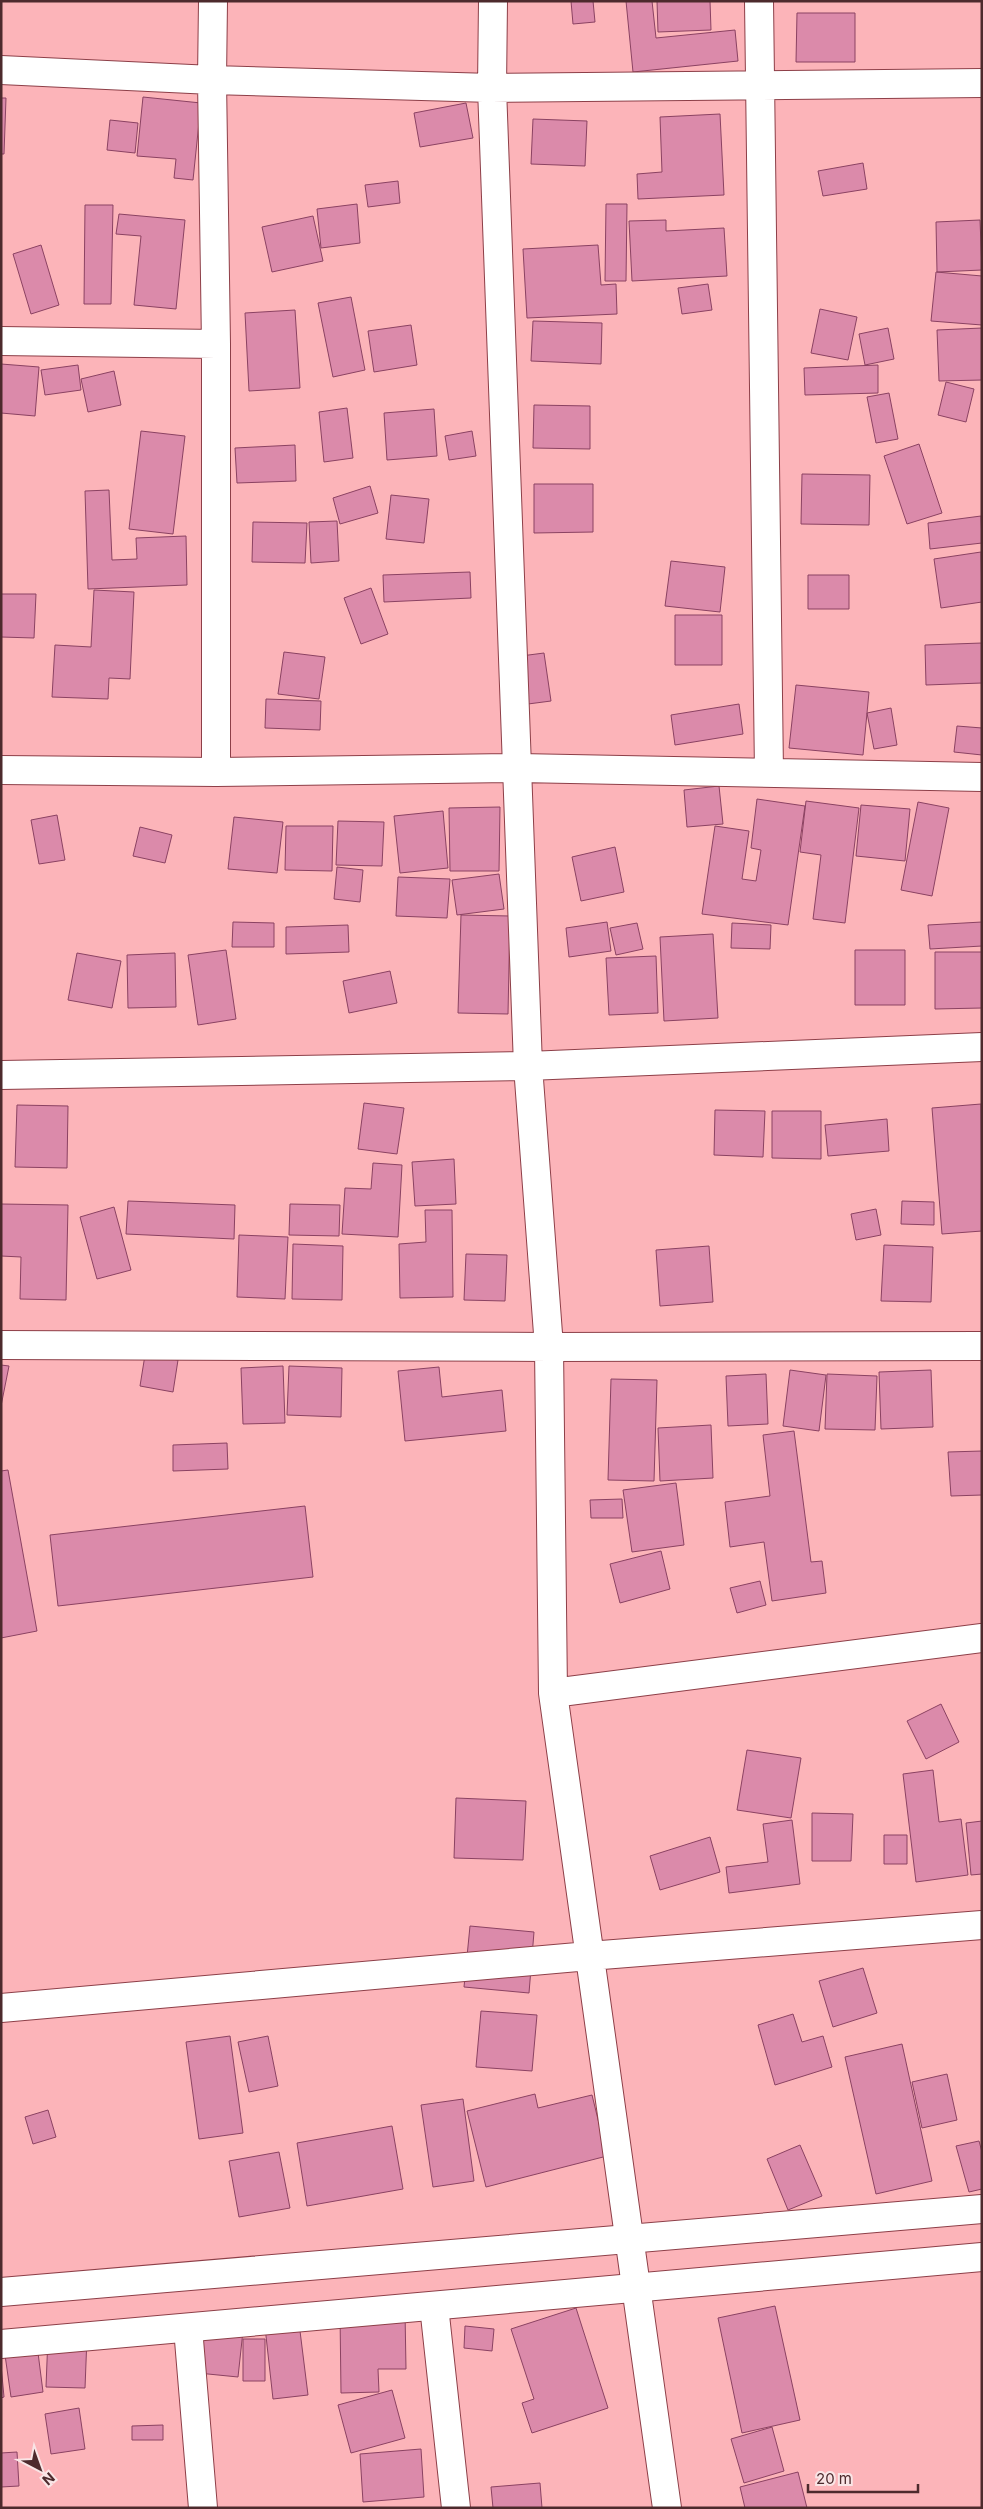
<svg xmlns="http://www.w3.org/2000/svg" width="983" height="2509" font-family="Inter,sans-serif">
<rect width="100%" height="100%" fill="#fcb4b9"/>
<path fill="#db8aaa" stroke="#8b4262" d="M571,1H593L595,22L573,24Z
M626,1H652L656,38L735,30L738,61L633,72Z
M657,1H710L711,30L658,32Z
M797,13H855V62H796Z
M143,97L201,103L193,180L174,178L176,159L137,156Z
M1,98H6L4,154H1Z
M466,103L473,138L420,147L414,113Z
M720,114L724,195L638,199L637,174L662,172L660,117Z
M533,119L587,121L585,166L531,164Z
M110,120L138,123L135,153L107,150Z
M863,163L867,189L823,196L818,171Z
M398,181L400,203L368,207L365,185Z
M357,204L360,243L321,248L317,209Z
M606,204H627L626,281H605Z
M85,205H113L111,304H84Z
M119,214L185,220L176,309L134,305L141,236L116,234Z
M313,216L323,261L272,272L262,227Z
M666,220V231L724,228L727,276L632,281L629,221Z
M980,220L982,270L937,272L936,222Z
M41,245L59,305L31,314L13,254Z
M598,245L601,285L616,284L617,314L527,318L523,249Z
M936,272L982,276V325L931,321Z
M708,284L712,310L682,314L678,288Z
M351,297L365,370L333,377L318,303Z
M820,309L857,317L848,360L811,353Z
M295,310L300,388L249,391L245,313Z
M533,321L602,323L601,364L531,361Z
M411,325L417,365L374,372L368,331Z
M888,328L894,359L865,365L859,334Z
M982,328V380L939,381L937,330Z
M1,364L39,367L35,416L1,413Z
M78,365L81,390L45,395L41,370Z
M878,365V393L805,395L804,368Z
M114,371L121,405L88,412L81,379Z
M946,382L974,389L966,422L938,415Z
M889,393L898,439L876,443L867,397Z
M534,405L590,406V449L533,448Z
M347,408L353,458L324,462L319,412Z
M434,409L437,456L387,460L384,413Z
M141,431L185,436L173,534L129,529Z
M472,431L476,456L449,460L445,436Z
M919,444L942,513L907,524L884,456Z
M295,445L296,481L237,483L235,448Z
M802,474L870,475L869,525L801,524Z
M534,484H593V532L534,533Z
M370,486L378,513L340,524L333,498Z
M109,490L112,560L137,559L136,538L186,536L187,585L88,589L85,491Z
M391,495L429,499L424,543L386,539Z
M981,516L982,543L930,549L928,523Z
M337,521L339,561L311,563L309,522Z
M253,522L307,523L305,563L252,562Z
M981,552L982,602L941,608L934,559Z
M671,561L725,567L720,612L665,606Z
M470,572L471,598L384,602L383,575Z
M808,575H849V609H808Z
M371,588L388,634L361,644L344,598Z
M94,590L134,592L130,679L109,678L108,699L52,697L55,645L91,647Z
M1,594H36L34,638L1,637Z
M675,615H722V665H675Z
M982,643V683L926,685L925,645Z
M284,652L325,657L319,699L278,694Z
M544,653L551,701L528,704L521,656Z
M796,685L869,692L863,755L789,748Z
M266,699L321,701L320,730L265,728Z
M739,704L743,734L675,745L671,715Z
M891,708L897,745L874,749L867,713Z
M957,726L982,728V755L954,752Z
M719,786L723,824L687,827L684,790Z
M757,799L805,806L788,925L702,914L715,826L749,831L742,879L756,881L761,850L751,848Z
M806,801L859,808L845,923L813,919L821,855L800,852Z
M918,802L949,808L932,896L901,890Z
M861,805L910,809L905,861L856,856Z
M500,807L499,871H450L449,808Z
M443,811L448,868L400,873L394,816Z
M57,815L65,860L39,864L31,820Z
M234,817L283,822L277,873L228,869Z
M338,821L384,822L382,866L336,865Z
M286,826H333L332,871L285,870Z
M140,827L172,835L165,863L133,856Z
M615,847L624,892L581,901L572,857Z
M337,867L363,870L360,902L334,899Z
M499,874L504,909L457,915L452,880Z
M398,877L450,879L447,918L396,916Z
M461,915L510,916L508,1014L458,1013Z
M233,922L274,923V947H232Z
M607,922L611,951L569,957L566,928Z
M982,922V946L930,949L928,925Z
M637,923L643,949L616,955L610,928Z
M732,923L771,925L770,949L731,948Z
M348,925L349,952L286,954V927Z
M713,934L718,1018L664,1021L660,937Z
M226,950L236,1019L198,1025L188,955Z
M855,950H905V1005H855Z
M935,952H982V1008L935,1009Z
M77,953L121,961L112,1008L68,1000Z
M175,953L176,1007L128,1008L127,955Z
M656,956L658,1013L609,1015L606,958Z
M390,971L397,1003L349,1013L343,981Z
M364,1103L404,1108L397,1154L358,1149Z
M981,1104L982,1231L942,1234L932,1108Z
M17,1105L68,1106L67,1168L15,1167Z
M715,1110L765,1111L763,1157L714,1155Z
M772,1111H821V1159L772,1158Z
M887,1119L889,1151L828,1156L825,1125Z
M454,1159L456,1204L415,1206L412,1162Z
M373,1163L402,1165L398,1237L342,1234L345,1188L371,1189Z
M128,1201L235,1205L234,1239L126,1234Z
M902,1201L934,1202V1225L901,1224Z
M1,1204L68,1205L66,1300L20,1299L21,1257L1,1256Z
M290,1204L340,1205L339,1236L289,1235Z
M114,1207L131,1270L97,1279L80,1217Z
M876,1209L881,1235L856,1240L851,1214Z
M425,1210H452L453,1297L400,1298L399,1244L426,1242Z
M239,1235L288,1237L285,1299L237,1297Z
M293,1244L343,1246L342,1300L292,1299Z
M884,1245L933,1247L931,1302L881,1301Z
M709,1246L713,1302L660,1306L656,1250Z
M466,1254L507,1255L505,1301L464,1300Z
M145,1355L178,1360L173,1392L140,1386Z
M1,1365L9,1366L1,1406Z
M283,1366L285,1423L243,1424L241,1368Z
M289,1366L342,1368L341,1417L287,1415Z
M439,1367L442,1397L502,1390L506,1431L405,1441L398,1371Z
M790,1370L826,1375L819,1431L783,1426Z
M931,1370L933,1427L881,1429L879,1372Z
M766,1374L768,1424L728,1426L726,1376Z
M827,1374L877,1376L875,1430L825,1429Z
M611,1379L657,1380L654,1481L608,1480Z
M711,1425L713,1478L660,1481L658,1428Z
M794,1431L811,1562L822,1561L826,1593L772,1601L764,1542L730,1547L725,1502L770,1496L763,1435Z
M227,1443L228,1469L173,1471V1445Z
M982,1451V1495L951,1496L948,1452Z
M8,1470L37,1631L1,1638V1471Z
M676,1483L684,1545L632,1552L623,1490Z
M622,1499L623,1518H591L590,1500Z
M305,1506L313,1577L58,1606L50,1535Z
M661,1551L670,1589L620,1603L610,1564Z
M760,1581L766,1605L737,1613L730,1588Z
M941,1704L959,1742L926,1759L907,1721Z
M747,1750L801,1758L791,1818L737,1810Z
M933,1770L939,1822L961,1819L968,1875L916,1882L903,1774Z
M456,1798L526,1801L523,1860L454,1858Z
M812,1813L853,1814L851,1861H812Z
M792,1820L800,1884L729,1893L726,1867L768,1862L763,1824Z
M982,1821V1874L971,1875L966,1823Z
M884,1835H907V1864H884Z
M710,1837L720,1872L660,1890L650,1856Z
M470,1926L534,1932L529,1993L464,1987Z
M863,1968L877,2013L833,2027L819,1981Z
M481,2011L537,2015L532,2071L476,2067Z
M793,2014L802,2042L823,2036L832,2067L775,2085L758,2025Z
M230,2036L243,2133L199,2139L186,2042Z
M268,2036L278,2086L249,2092L238,2042Z
M902,2044L932,2181L876,2194L845,2057Z
M947,2074L957,2120L922,2128L912,2082Z
M535,2094L538,2108L592,2095L607,2156L486,2187L467,2111Z
M463,2099L474,2181L433,2187L421,2105Z
M48,2110L56,2137L33,2144L25,2117Z
M392,2126L403,2189L307,2206L297,2143Z
M979,2141L982,2152V2189L969,2192L956,2146Z
M800,2145L822,2196L788,2210L767,2159Z
M279,2152L290,2208L239,2217L229,2161Z
M775,2306L800,2420L742,2433L718,2318Z
M576,2308L608,2408L532,2433L522,2403L534,2399L511,2329Z
M405,2312L406,2369H378L379,2392L341,2393L340,2314Z
M299,2323L308,2395L273,2399L265,2327Z
M465,2326L494,2329L492,2351L464,2348Z
M203,2327L243,2331L238,2377L198,2373Z
M48,2336L87,2337L85,2388L46,2387Z
M36,2337L43,2392L11,2397L3,2341Z
M243,2339H265V2381H243Z
M1,2365L4,2397L1,2398Z
M392,2390L405,2438L351,2453L338,2405Z
M79,2408L85,2449L51,2454L45,2414Z
M163,2425V2440H132V2426Z
M772,2427L784,2471L744,2483L731,2439Z
M421,2449L424,2497L363,2502L360,2454Z
M17,2452L19,2486L1,2487V2453Z
M798,2472L807,2508H745L740,2487Z
M540,2483L542,2508H493L491,2487Z"/>
<g fill="none" stroke-linecap="round" stroke-linejoin="round">
<defs>
<path id="minor" d="M213,1L212,80L216,344V772
M493,1L492,88L528,1066L549,1347L553,1693L667,2508
M759,1L769,773
M1,70L212,80L492,88L982,83
M1,341L216,344
M1,770L216,772L519,768L982,777
M1,1075L528,1066L982,1047
M1,1345L549,1347L982,1346
M553,1693L982,1638
M1,2008L589,1956L982,1925
M434,2306L456,2508
M188,2328L203,2508"/>
<path id="tertiary" d="M1,2292L982,2209
M1,2344L982,2257"/>
</defs>
<use href="#minor" stroke="#8d3f48" stroke-width="30"/>
<use href="#tertiary" stroke="#8d3f48" stroke-width="30"/>
<use href="#minor" stroke="#fff" stroke-width="28"/>
<use href="#tertiary" stroke="#fff" stroke-width="28"/>
</g>
<rect width="983" height="2509" fill="none" stroke="#4d2a2d" stroke-width="5"/>
<g transform="translate(40 2469) rotate(139)" stroke="#f9e5e6" stroke-width="4" paint-order="stroke">
<path d="M0-4L9 19L0 12L-9 19Z" fill="#4d2a2d"/>
<text y="-8" font-size="14" font-weight="bold" text-anchor="middle" fill="#4d2a2d">N</text>
</g>
<path d="M808 2484v8h110v-8" fill="none" stroke="#4d2a2d" stroke-width="2.5"/>
<text x="816" y="2484" font-size="15" fill="#4d2a2d" stroke="#f9e5e6" stroke-width="4" paint-order="stroke">20 m</text>
</svg>
